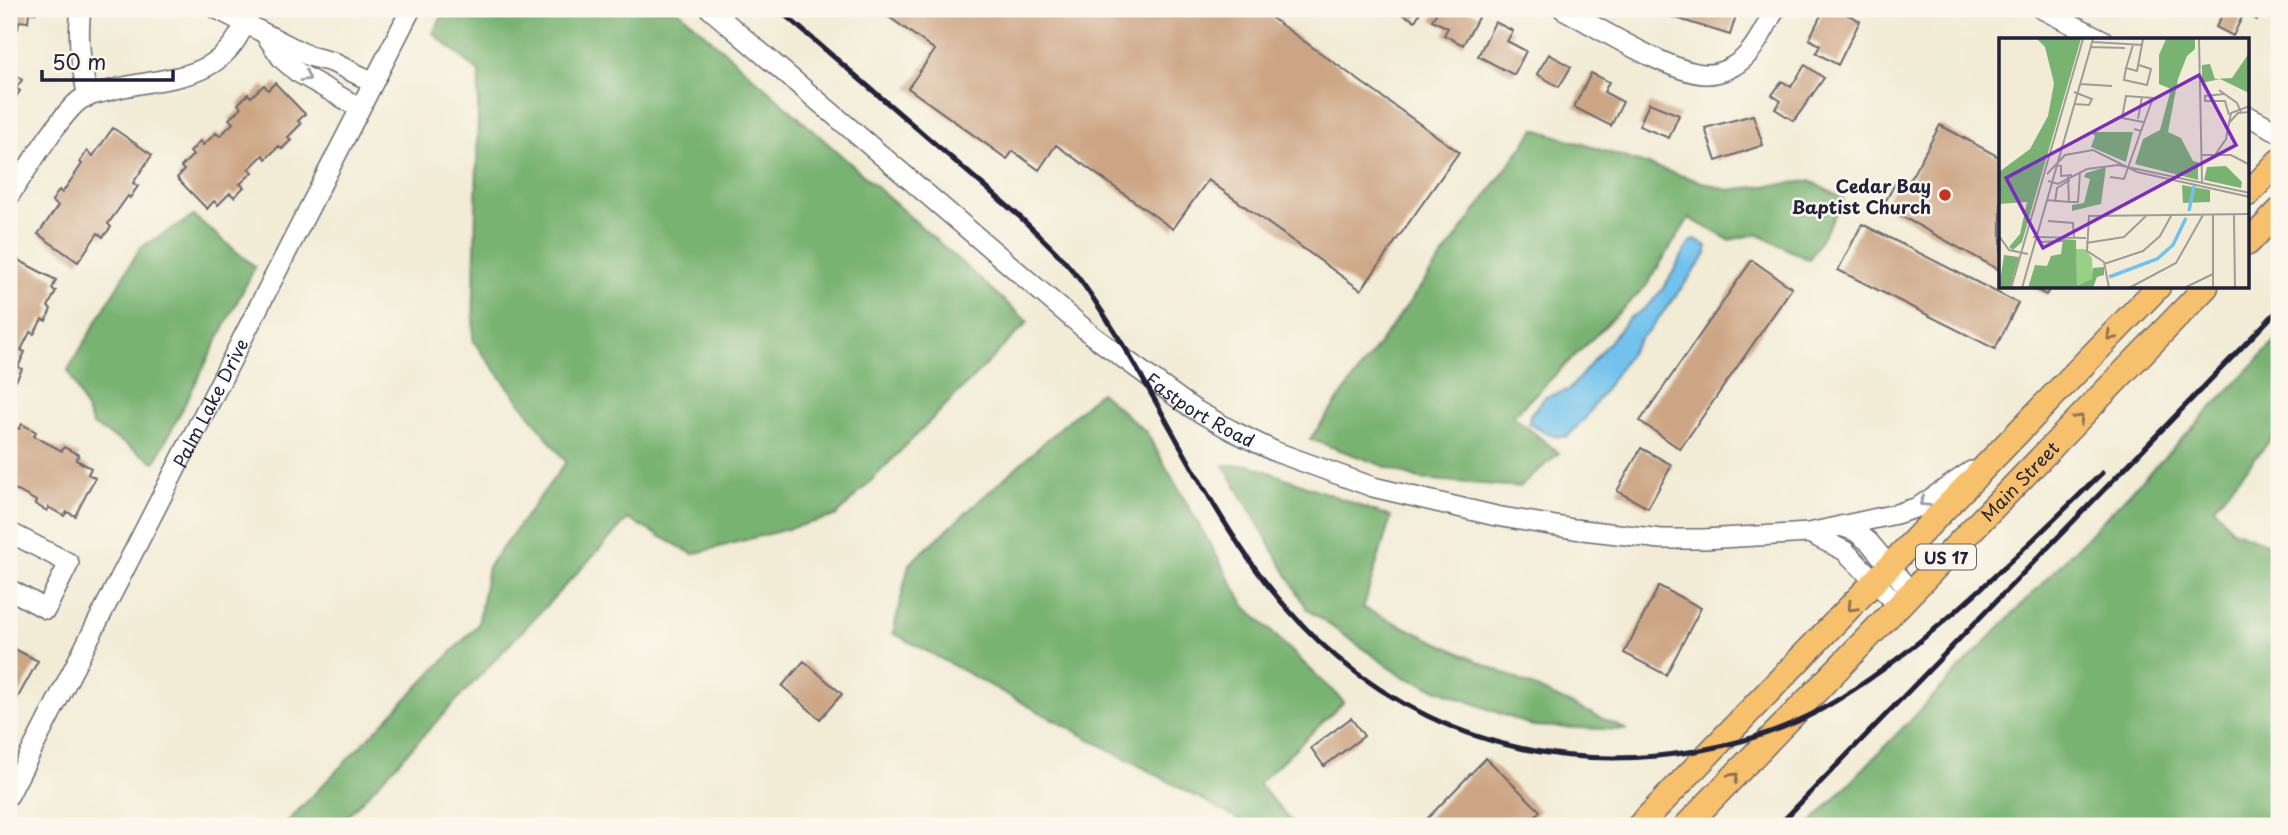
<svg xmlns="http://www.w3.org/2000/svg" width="2288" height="835" font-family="'Playpen Sans',sans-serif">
<rect width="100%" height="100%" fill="#fbf7ec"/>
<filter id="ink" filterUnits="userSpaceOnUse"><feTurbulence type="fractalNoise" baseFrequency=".0143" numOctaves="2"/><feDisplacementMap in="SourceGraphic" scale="14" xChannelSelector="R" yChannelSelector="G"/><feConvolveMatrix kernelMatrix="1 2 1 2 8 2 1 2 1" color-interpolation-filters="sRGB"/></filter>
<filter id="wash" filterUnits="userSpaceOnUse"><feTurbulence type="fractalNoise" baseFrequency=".00686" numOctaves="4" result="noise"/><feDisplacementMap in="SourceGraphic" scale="28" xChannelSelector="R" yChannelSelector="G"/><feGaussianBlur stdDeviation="1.57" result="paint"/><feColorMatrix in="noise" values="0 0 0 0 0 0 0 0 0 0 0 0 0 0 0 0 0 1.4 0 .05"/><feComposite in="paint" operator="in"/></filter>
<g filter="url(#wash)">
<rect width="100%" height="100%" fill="#f2ecd6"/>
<path fill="#79b372" stroke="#4e6a56" stroke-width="2" d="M446,9H677L1028,322L836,516L693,554L628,519L338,826H283L478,625L488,567L566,462L473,341L479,72L433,33Z
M1535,129L1727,190L1810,181L1844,199L1809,260L1757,234L1729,240L1689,218L1646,286L1513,416L1559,453L1520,487L1419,479L1310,439Z
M194,216L255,267L155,462L93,425L68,370L140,248Z
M2279,338V430L2214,507L2232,530L2279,548V826H1808Z
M1100,392L1146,432L1245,606L1344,702L1258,784L1292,822L1290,826H1251L893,633L909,564Z
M1224,465H1250L1391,517L1363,608L1627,730L1533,726L1402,676L1307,609Z"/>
<path fill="#72c2ed" stroke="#4a7294" stroke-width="2" d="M1696,240L1707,246V254L1649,331L1641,337L1584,420C1578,424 1572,433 1567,436C1556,440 1537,429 1529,423L1530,415L1545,397L1569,390L1629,318C1659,306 1674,269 1690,242Z"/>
<g id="blocks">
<path fill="#cca584" d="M9,9H37L36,13L29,12L28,22L19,21L18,29H9Z
M878,9H1151L1159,14L1163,9H1259L1459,152L1361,290L1208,180L1173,229L1056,145L1039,170L1013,151L1007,159L908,88L935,50Z
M1393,9H1422L1415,21Z
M1439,9H1467L1479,16L1463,45L1444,35L1448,28L1432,20Z
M1661,9H1738L1730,35L1660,13Z
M1824,9H1837L1860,21L1838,65L1816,53L1820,45L1809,39Z
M2218,9H2263L2257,20L2244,13L2233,36L2216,27L2224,12Z
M1495,22L1513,31L1507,41L1526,51L1514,75L1478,56Z
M1549,54L1571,67L1559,87L1537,74Z
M1805,65L1824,78L1794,121L1775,109L1781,101L1772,95L1782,81L1791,87Z
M9,70L22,80L16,88L20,91L10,105L14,108L9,115Z
M1591,73L1609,82L1604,92L1623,102L1611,126L1574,107Z
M275,83L305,114L298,121L301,124L288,137L291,140L282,149L279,146L266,159L263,155L249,169L253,172L240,184L244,187L234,197L230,193L218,205L214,201L207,209L177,178L184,170L181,167L193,155L190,152L200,141L203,145L216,133L220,136L233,123L229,119L241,108L238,104L248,94L251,97L264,85L268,90Z
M1649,103L1679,115L1669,138L1639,126Z
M1753,115L1763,145L1716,161L1705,128Z
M1940,125L2001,158V271L1883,206L1898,178L1908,183Z
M113,128L152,155L133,183L138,186L130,198L128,196L108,224L111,227L103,237L98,233L78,262L38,234L58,206L52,201L59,190L62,193L82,164L80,162L87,151L93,156Z
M1862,224L2018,303L1995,349L1838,270Z
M18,260L56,280L52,289L56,291L48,307L51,309L46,321L42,319L34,334L30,332L21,350L25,352L18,367L22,369L16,381L11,379L9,384V267L13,269Z
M1752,260L1792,288L1680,449L1640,421Z
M2031,287H2051L2046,295Z
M9,424L19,429L22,424L36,432L34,436L62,451L64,447L79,455L76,460L91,468L88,474L95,478L75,516L67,512L64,516L48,507L47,511L35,504L36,501L9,486Z
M1641,448L1672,465L1648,508L1617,491Z
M1659,586L1701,608L1666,675L1624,653Z
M9,646L38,661L14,704L9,701Z
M804,661L842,694L820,719L782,686Z
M1351,718L1364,736L1324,766L1311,748Z
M1486,758L1540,811L1525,826H1420Z"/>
</g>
</g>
<g filter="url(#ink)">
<use href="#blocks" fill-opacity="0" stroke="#6b6971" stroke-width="2"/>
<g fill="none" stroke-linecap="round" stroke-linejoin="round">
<defs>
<g id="minor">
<path d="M81,9C77,40 81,66 88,97"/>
<path d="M217,9L309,56L332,62L373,82"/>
<path id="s1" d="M710,9L1093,336L1192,408L1231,430L1276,452L1373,487L1496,516L1574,529L1661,539H1703L1809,533L1841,526L1855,531L1869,542L1912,593"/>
<path d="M1563,9C1597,27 1669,72 1704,74C1720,75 1737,66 1747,55C1759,42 1767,24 1775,9"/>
<path d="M2042,9L2103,40"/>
<path d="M267,37L282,59L297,72L360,108"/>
<path d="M2248,116L2279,132"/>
<path d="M9,196C24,175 63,109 83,98C89,95 97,94 104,92C160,74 217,88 245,23"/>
<path d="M1841,526L1896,514L1918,507L1971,471"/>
<path d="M9,532L69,563L46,609L9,589"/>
<path d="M1809,533L1845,551L1899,606"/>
<path id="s2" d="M9,795L411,9"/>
</g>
<g id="major">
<path d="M2248,194L2279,161"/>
<path d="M2248,243L2279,211"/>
<path d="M1639,826L2158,287"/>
<path id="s3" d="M1686,826L2206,287"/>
</g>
</defs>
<use href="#minor" stroke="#6b6971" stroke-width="22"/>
<use href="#major" stroke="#6b6971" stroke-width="27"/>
<use href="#minor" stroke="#fff" stroke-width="19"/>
<use href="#major" stroke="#f7c06c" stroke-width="24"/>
<path stroke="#22223b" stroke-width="5" d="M778,9L1019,216C1041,237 1065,259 1083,284C1146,371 1188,472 1250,561C1345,698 1490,771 1657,756C1713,751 1773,736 1822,709C1925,650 2017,555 2102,473
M1778,826L2279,309"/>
</g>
<defs><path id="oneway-chevron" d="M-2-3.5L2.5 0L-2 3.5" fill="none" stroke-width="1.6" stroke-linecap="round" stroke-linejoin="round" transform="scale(1.75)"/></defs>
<g stroke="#9c9ca7">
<use href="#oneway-chevron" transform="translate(306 77) rotate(30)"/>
<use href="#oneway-chevron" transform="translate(1924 502) rotate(148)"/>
</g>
<g stroke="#8c7154">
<use href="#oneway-chevron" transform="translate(2111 336) rotate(134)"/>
<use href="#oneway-chevron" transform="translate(2079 419) rotate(-46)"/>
<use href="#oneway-chevron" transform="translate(1852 607) rotate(134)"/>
<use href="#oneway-chevron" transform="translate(1734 777) rotate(-46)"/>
</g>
</g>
<circle fill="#c8321e" stroke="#fbf7ec" stroke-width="2.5" cx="1945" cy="195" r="7"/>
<g text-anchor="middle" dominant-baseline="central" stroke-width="5" stroke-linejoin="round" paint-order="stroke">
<rect fill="#fbf7ec" stroke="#636270" stroke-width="2" x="1916" y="544.5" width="60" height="25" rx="5"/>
<g font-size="16" font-weight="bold" fill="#22223b">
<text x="1946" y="557">US 17</text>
</g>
<g font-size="18" font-weight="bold" fill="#22223b" stroke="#fbf7ec" text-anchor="end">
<text x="1931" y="185">Cedar Bay<tspan x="1931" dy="21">Baptist Church</tspan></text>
</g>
<g font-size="18" fill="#22223b" stroke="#fbf7ec">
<text stroke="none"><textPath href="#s2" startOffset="441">Palm Lake Drive</textPath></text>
<text stroke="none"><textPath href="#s1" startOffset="634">Eastport Road</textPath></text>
<text stroke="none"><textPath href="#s3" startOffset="480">Main Street</textPath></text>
</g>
</g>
<g transform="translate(1999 38)">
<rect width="250" height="250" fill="#f2ecd6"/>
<path d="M77,211H86L93,220L94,241L78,249Z" fill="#97d184"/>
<path d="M38,1H82L23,204L14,212L10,209L21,196L28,164L0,166V134L31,111L49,78L55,45L46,9ZM167,1H196V11L188,18L179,41L169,94L182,100L194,123L199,124V142L136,126L144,101L161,92L172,51L160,46V17ZM250,15V55L221,41L203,45V27L211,26L216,41L233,40ZM91,94H134L127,124L92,109L96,98ZM227,128L243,144L242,150L205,142L208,129ZM107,129L102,166L73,173V167L85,165L91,141L85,139L87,135ZM183,147L211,152V164L184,165ZM64,201L77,202L78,248L93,241L94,230L105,229V237L98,239L94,250H29L36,227L48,228L52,218L62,216ZM5,217L20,219L11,250H0Z" fill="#79b372"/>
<path fill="none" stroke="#72c2ed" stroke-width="3.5" d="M190,173L195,148M110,239L158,221L174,207L187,180"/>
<path fill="none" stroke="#9f9b98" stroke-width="2" d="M200,1L203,144M94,4L144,7M134,7L127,30L138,33L144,1M92,9L126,10M127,30L125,42L148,47L152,31L140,27M81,46L113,48M220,52L238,65L242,74M75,54L93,61L90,67L75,66M225,56L206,58V63H226L230,77M139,81L143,59M229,86L239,75L251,74M142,93L154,60L127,58L123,80L144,84M202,117H232L251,127M216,117L227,101L232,75L251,68M57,127L62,128V138L73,137M48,136L66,117L94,112L138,134L251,159M111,139L125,141L142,93L135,91M49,143L59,146L88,131L119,127L251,155M47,162L70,164L69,138M56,164L58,150L71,142M70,164H79L81,134M214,176V250M235,176L236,250M49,183L74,185L75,199M0,198L10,212L29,216M34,199L87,200M41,204L63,203L62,199M87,205L125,199L148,177M105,226L144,213L161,198L173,176M12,250L84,1M23,250L94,1M110,250L105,224L88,213L90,178L251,176M130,250L177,225L204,177M185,250L214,236"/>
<path fill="#7b2cbf" fill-opacity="0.15" stroke="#7b2cbf" stroke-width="3.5" d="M200,37L237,107L44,210L7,140Z"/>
<rect width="250" height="250" fill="none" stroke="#22223b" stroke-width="3.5"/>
</g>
<rect width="2288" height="835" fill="none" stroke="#fbf7ec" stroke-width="35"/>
<path d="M42 70v10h131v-10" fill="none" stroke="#22223b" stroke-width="3.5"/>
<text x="52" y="70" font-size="21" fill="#22223b" stroke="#fbf7ec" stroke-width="5" paint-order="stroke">50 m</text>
</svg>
